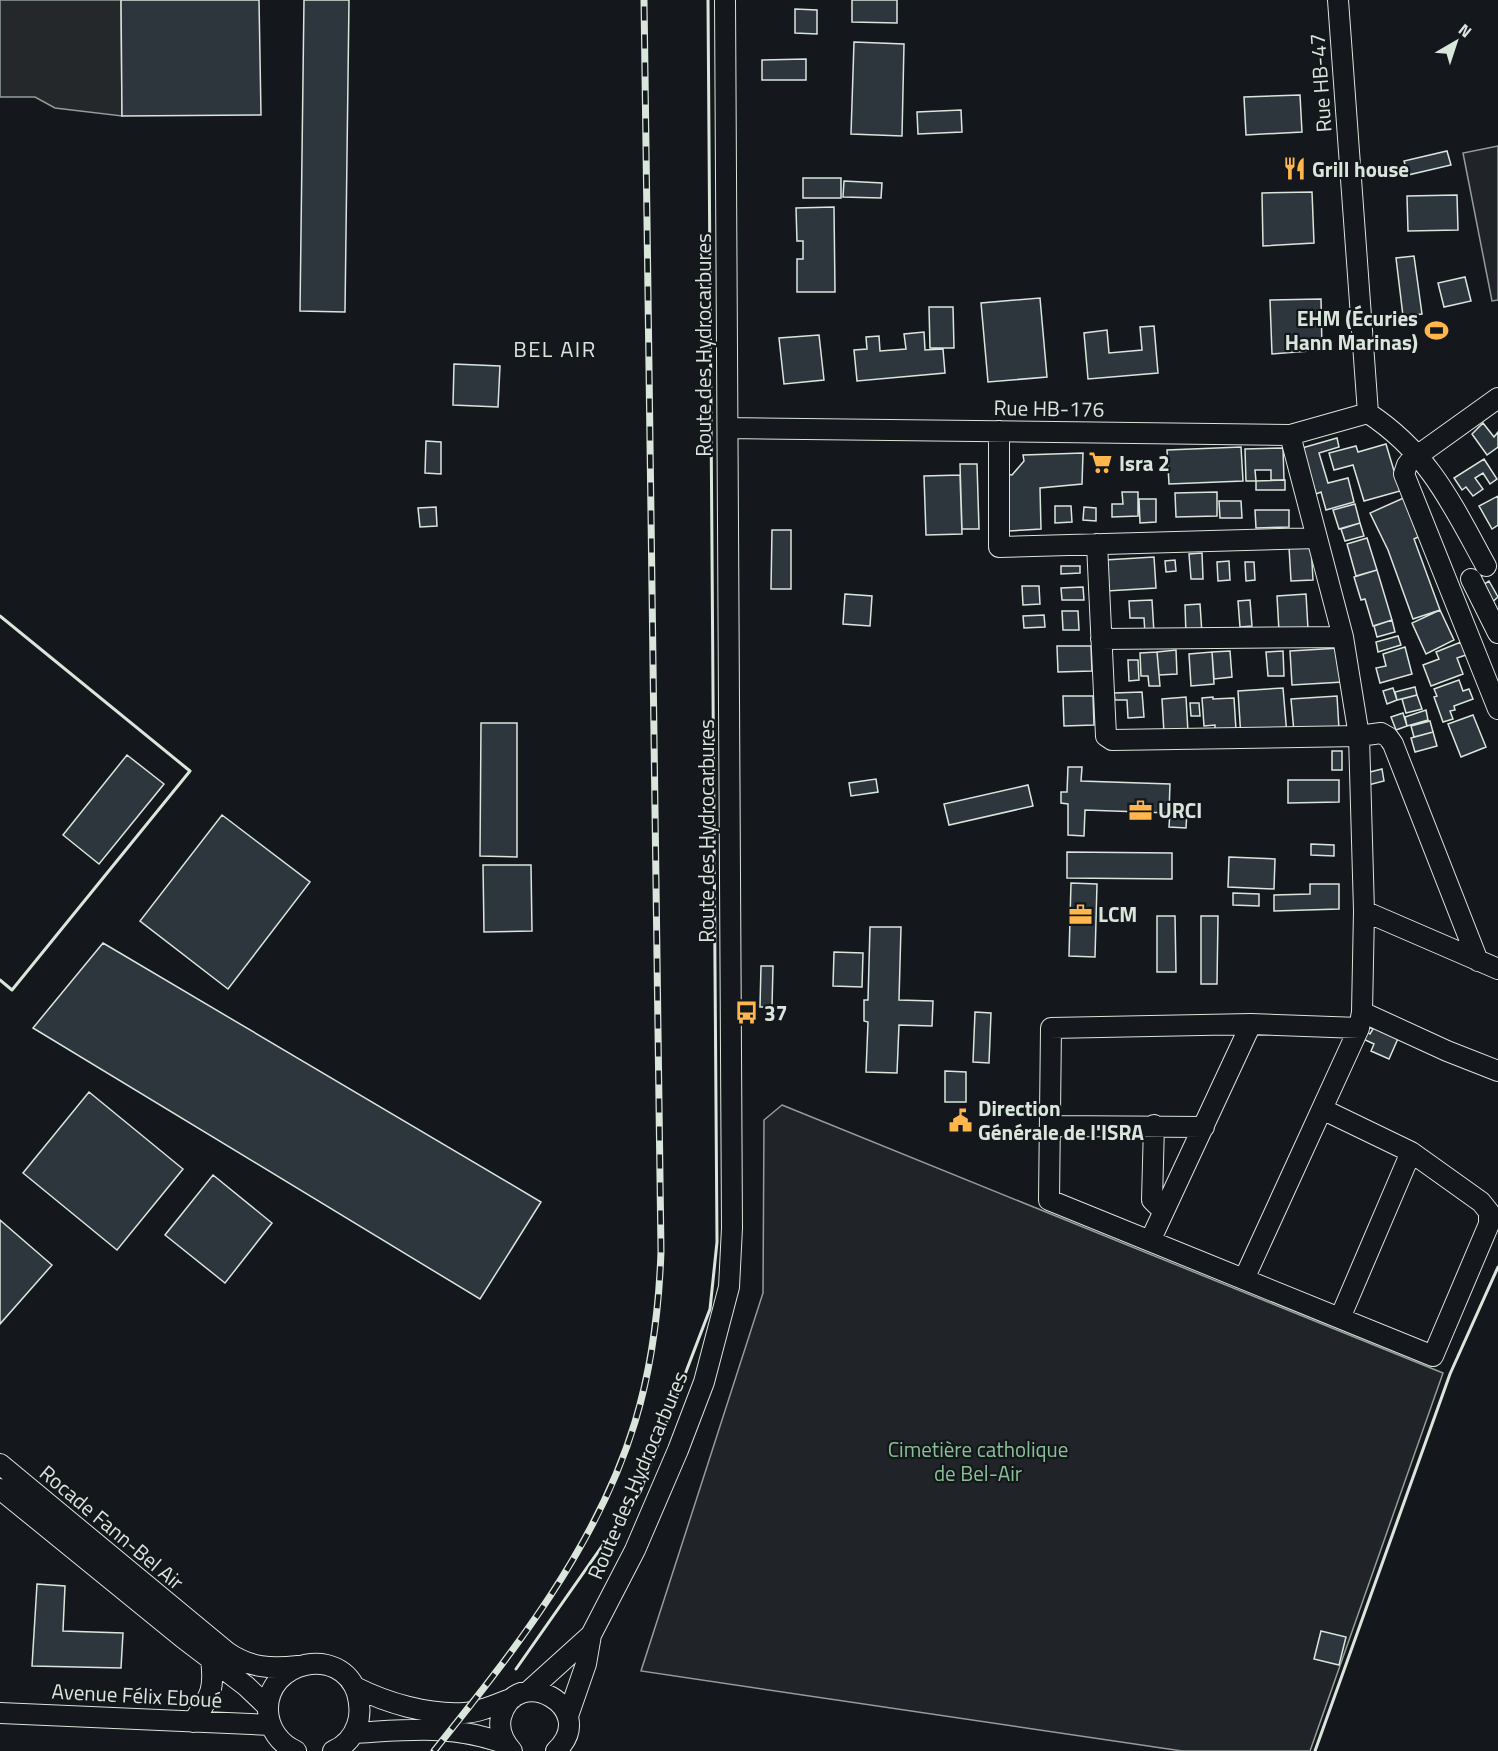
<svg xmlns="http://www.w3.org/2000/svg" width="1498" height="1751" font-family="'Titillium Web',sans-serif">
<rect width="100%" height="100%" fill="#14181c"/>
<path fill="#202428" stroke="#939e99" stroke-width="1.5" d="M1498,146V300L1492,301L1463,153Z
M782,1105L1443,1373L1310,1751H1182L641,1671L763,1293L764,1120Z"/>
<path fill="#24282b" stroke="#939e99" stroke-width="1.5" d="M0,0H121L122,116L55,108L35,97H0Z"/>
<path fill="#2c363c" stroke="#d8e6dc" stroke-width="1.5" d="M121,0H259L261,115L122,116Z
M304,0H349L345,312L300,311Z
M852,0H897V23L852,22Z
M795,9L817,10V34L795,33Z
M854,42L904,44L902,136L851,134Z
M806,59V80H762V60Z
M1300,95L1302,132L1246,135L1244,97Z
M961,110L962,132L918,134L917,112Z
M1447,151L1451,165L1408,175L1404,161Z
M803,178H841V198H803Z
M844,181L882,183L881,198L843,197Z
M1312,192L1314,243L1263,246L1262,193Z
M1457,195L1458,230L1408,231L1407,196Z
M834,207L835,292H797V259H803V241H797L796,208Z
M1414,256L1422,314L1403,316L1396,258Z
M1465,277L1471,301L1444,307L1438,283Z
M1040,298L1047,377L988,382L981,303Z
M1321,299L1322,350L1272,354L1270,300Z
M929,307H953L954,348H930Z
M1154,326L1158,373L1088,379L1084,333L1107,330L1109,353L1142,350L1140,327Z
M924,332L925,350L943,349L945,373L857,381L854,350L867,349L866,337L879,336L880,351L906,349L904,334Z
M819,335L824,380L784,384L779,338Z
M454,364L500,366L498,407L453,405Z
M1483,423L1494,437L1498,432V447L1487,455L1472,434Z
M1337,438L1339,447L1319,453L1328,483L1348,478L1354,502L1326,510L1321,492L1316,494L1302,448Z
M426,441L441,442V474L425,473Z
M1386,444L1400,491L1364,501L1353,465L1334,470L1329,453L1356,446L1358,452Z
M1241,447L1243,481L1169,484L1167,450Z
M1283,448L1284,480H1271V470H1255L1256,481H1246L1245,449Z
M1083,453L1082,484L1040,488L1041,529L1008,531L1005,474L1012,475L1024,461L1023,455Z
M1484,459L1497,479L1490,484L1483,473L1475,478L1483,489L1473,496L1466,487L1462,490L1454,478Z
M960,464H977L979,529H962Z
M960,475L962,534L926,535L924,476Z
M1285,480V490H1256V481Z
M1122,492H1138V516L1112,517V504H1123Z
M1217,492V516L1176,517L1175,493Z
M1408,496L1425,534L1414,539L1440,610L1413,619L1388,550L1370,513Z
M1498,496V525L1492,529L1479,506Z
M1139,499H1156V522L1140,523Z
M1219,501H1241L1242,518H1220Z
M1355,504L1360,523L1339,529L1333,510Z
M1055,506H1071L1072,522L1055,523Z
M436,507L437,526L420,527L418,508Z
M1084,507L1096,508V521L1083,520Z
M1255,510H1289V527L1256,528Z
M1360,523L1364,536L1345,541L1341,529Z
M772,530H791V589H771Z
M1367,538L1377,570L1356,576L1347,544Z
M1311,545L1313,580L1291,581L1289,547Z
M1202,553L1203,579H1191L1189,554Z
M1154,557L1156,588L1107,591L1105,560Z
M1175,560L1176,571L1166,572L1165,561Z
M1229,561L1230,580L1218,581L1217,562Z
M1245,562H1254L1255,580L1246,581Z
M1061,566H1080V573L1061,574Z
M1377,570L1392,620L1373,626L1365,599L1361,600L1354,577Z
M1489,581L1498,597L1491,603L1481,586Z
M1022,586H1039L1040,604L1023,605Z
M1083,587L1084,600H1062L1061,588Z
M845,594L872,596L870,626L843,624Z
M1306,594L1308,629L1279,631L1277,596Z
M1152,600L1154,633L1145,634L1144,618H1130L1129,601Z
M1250,600L1252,626L1240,627L1238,601Z
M1200,604L1202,634L1186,635L1185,605Z
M1440,610L1454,640L1426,654L1412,623Z
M1062,611H1078L1079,630H1063Z
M1044,615L1045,627L1024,628L1023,616Z
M1392,620L1395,632L1377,637L1374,626Z
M1398,636L1401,645L1378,652L1376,642Z
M1461,642L1466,655L1457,658L1463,674L1431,686L1423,665L1439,659L1436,652Z
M1057,646H1091L1092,671L1058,672Z
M1405,647L1412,674L1380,683L1376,668L1386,666L1383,654Z
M1340,648L1343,682L1292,685L1290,651Z
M1176,650L1177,674L1159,675L1157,652Z
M1230,651L1232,677L1214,679L1212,652Z
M1283,651L1284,676H1268L1266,652Z
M1157,652L1160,686H1149L1148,676H1141L1140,653Z
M1212,652L1214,684L1191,686L1189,654Z
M1128,660H1138L1139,680L1129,681Z
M1459,680L1463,691L1469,689L1473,699L1454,706L1455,710L1450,711L1453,719L1443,722L1434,697L1437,696L1434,689Z
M1415,687L1417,695L1397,700L1395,692Z
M1283,688L1287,735L1241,738L1238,691Z
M1393,688L1397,700L1387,704L1383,691Z
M1142,692L1144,717L1128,718L1127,700H1115L1114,693Z
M1417,695L1422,709L1406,713L1402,699Z
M1063,696H1093L1094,725L1064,726Z
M1337,696L1339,729L1294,732L1291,699Z
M1186,697L1188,732L1164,733L1162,699Z
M1213,697V699L1234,698L1236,730L1215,732V725L1204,726L1202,698Z
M1190,703H1199L1200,716H1191Z
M1426,710L1428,720L1407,726L1405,717Z
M1403,713L1407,726L1396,730L1391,717Z
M1473,715L1486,747L1461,757L1448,724Z
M1430,721L1433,732L1414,737L1411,726Z
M481,723H517V857L480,856Z
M1433,732L1437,746L1415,752L1411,738Z
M1332,751H1342V770H1332Z
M127,755L164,784L99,864L63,835Z
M1068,767H1082L1081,781L1170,784L1169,813L1085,810L1084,836L1068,835V804L1061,803V792H1067Z
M1382,769L1384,781L1368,785L1366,773Z
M876,779L878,792L851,796L849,783Z
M1288,780H1339V802L1288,803Z
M1028,785L1033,806L949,825L944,804Z
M1170,811L1187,812L1186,828L1169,827Z
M222,815L310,882L228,989L140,921Z
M1311,844L1334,845V856L1311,855Z
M1067,852L1172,853V879L1067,878Z
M1229,857L1275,859L1274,889L1228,887Z
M483,865H531L532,931L484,932Z
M1071,883L1097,884L1095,957L1069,956Z
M1310,884H1339V909L1274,911V895L1310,894Z
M1233,893L1259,894V906L1233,905Z
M1157,916H1175L1176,972H1157Z
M1201,916H1218L1217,984H1201Z
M870,927H901L899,1000L933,1001L932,1026L899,1025L897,1073L866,1072L868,1022L864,1021V1000H868Z
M103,943L541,1202L480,1299L33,1028Z
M834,952L863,953L862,987L833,986Z
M761,966H773L772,1007H760Z
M975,1012L991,1013L989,1063L973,1062Z
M1371,1021L1400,1034L1389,1059L1371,1051L1374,1044L1363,1039L1367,1032L1370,1034L1373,1029L1369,1027Z
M945,1071L966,1072V1102H945Z
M89,1092L183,1169L117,1250L23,1173Z
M213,1175L272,1223L225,1283L165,1235Z
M0,1220L52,1265L0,1324Z
M37,1584L65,1586L63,1631L123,1633L121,1668L32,1666Z
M1321,1631L1346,1637L1339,1665L1314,1659Z"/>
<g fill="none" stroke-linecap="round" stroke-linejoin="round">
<defs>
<path id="minor" d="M1338,0L1368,413
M1498,398L1410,461L1407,465L1404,474L1498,709
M1368,413C1429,453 1452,504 1486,566
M728,428L1290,435L1368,413
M999,431V547L1317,538
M1097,544L1106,736L1112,740L1359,736L1381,733L1388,737L1393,744L1478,961
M1471,579L1498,633
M1101,639L1343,637
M1364,911L1498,969
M1362,1012L1447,1051L1498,1071
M1322,1109L1411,1152L1481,1202L1489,1212V1224L1433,1356L1049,1200L1051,1028L1251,1024L1359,1028
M1154,1125L1152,1200L1157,1205L1165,1209
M1050,1126L1204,1127
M1150,1241L1251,1024
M1244,1279L1359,1028L1362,1012L1364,911L1359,736L1343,637L1290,435
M1340,1318L1411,1152
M0,1464L227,1652C250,1668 271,1669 298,1666
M0,1489L183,1638L246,1686L268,1707
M355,1687C387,1703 427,1715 464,1713C481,1712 497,1704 513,1698
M529,1691L591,1635
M0,1713L271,1725
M568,1716L586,1664L591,1635L635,1550L678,1450L704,1382L729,1287L732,1228L725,0
M193,1722C210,1696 215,1691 211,1659
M354,1733C409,1730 453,1724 506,1744
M296,1751C280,1744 269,1729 268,1711C266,1661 340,1644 357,1693C360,1704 361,1714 357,1725C353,1737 345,1746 333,1751
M512,1751C503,1741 498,1730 501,1717C516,1661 601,1708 556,1751"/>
</defs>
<use href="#minor" stroke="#d8e6dc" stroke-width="22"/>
<use href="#minor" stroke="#14181c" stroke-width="20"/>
<defs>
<path id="rail" d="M434,1751C514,1651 597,1547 635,1422C652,1366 659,1309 661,1251L644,0"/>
</defs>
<use href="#rail" stroke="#d8e6dc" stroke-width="7"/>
<use href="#rail" stroke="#14181c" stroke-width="4.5" stroke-dasharray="14" stroke-linecap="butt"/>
<path stroke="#d8e6dc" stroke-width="3" d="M0,616L190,771L12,990L0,980
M516,1669L640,1492L710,1309L717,1242L708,0
M1315,1751L1450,1374L1498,1267"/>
</g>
<defs>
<symbol id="restaurant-bare" viewBox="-9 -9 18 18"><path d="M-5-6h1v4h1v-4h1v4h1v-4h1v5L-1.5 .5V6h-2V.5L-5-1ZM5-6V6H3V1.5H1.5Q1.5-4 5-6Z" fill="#ffb74d" stroke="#14181c" stroke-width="2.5" paint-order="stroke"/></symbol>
<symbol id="stadium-bare" viewBox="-9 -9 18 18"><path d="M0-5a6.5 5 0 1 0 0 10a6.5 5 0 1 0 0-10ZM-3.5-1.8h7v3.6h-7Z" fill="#ffb74d" stroke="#14181c" stroke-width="2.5" paint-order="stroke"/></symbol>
<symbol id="supermarket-bare" viewBox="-9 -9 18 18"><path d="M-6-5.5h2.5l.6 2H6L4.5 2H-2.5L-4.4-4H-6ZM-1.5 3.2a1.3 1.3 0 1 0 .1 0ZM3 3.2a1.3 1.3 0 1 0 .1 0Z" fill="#ffb74d" stroke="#14181c" stroke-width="2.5" paint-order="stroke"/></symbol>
<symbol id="office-bare" viewBox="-9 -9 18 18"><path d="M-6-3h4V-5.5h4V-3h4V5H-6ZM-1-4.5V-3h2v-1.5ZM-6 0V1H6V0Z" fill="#ffb74d" stroke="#14181c" stroke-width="2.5" paint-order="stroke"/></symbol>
<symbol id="bus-bare" viewBox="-9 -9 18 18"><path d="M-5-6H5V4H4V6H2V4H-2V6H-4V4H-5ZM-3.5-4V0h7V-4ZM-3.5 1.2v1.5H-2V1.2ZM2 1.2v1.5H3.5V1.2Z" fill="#ffb74d" stroke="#14181c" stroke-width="2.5" paint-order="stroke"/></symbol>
<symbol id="civic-bare" viewBox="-9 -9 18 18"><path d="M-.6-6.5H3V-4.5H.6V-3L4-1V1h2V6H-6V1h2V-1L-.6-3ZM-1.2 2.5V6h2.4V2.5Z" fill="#ffb74d" stroke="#14181c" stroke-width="2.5" paint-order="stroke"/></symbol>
</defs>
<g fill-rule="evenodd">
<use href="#restaurant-bare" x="1278" y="152" width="33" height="33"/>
<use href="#stadium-bare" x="1420" y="314" width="33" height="33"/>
<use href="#supermarket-bare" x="1084" y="446" width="33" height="33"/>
<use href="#office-bare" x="1124" y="794" width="33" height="33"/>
<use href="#office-bare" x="1064" y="898" width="33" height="33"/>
<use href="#bus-bare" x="730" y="996" width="33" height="33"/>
<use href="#civic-bare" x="944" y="1104" width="33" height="33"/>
</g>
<g text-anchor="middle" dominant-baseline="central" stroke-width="4.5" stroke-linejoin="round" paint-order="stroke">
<g font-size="21" fill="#d8e6dc" stroke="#14181c">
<text transform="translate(1320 83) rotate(-94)">Rue HB-47</text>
<text transform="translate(703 345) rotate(-90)">Route des Hydrocarbures</text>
<text transform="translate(1049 408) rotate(1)">Rue HB-176</text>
<text transform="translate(706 831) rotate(-90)">Route des Hydrocarbures</text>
<text transform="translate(637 1475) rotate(-67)">Route des Hydrocarbures</text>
<text transform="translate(112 1527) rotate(40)">Rocade Fann-Bel Air</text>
<text transform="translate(137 1695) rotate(3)">Avenue Félix Eboué</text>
</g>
<g font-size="21" font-weight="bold" fill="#d8e6dc" stroke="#14181c" text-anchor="start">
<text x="1312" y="169">Grill house</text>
<text x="1418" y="318" text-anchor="end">EHM (Écuries<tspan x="1418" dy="24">Hann Marinas)</tspan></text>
<text x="1119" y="463">Isra 2</text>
<text x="1158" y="810">URCI</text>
<text x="1098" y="914">LCM</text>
<text x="764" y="1013">37</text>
<text x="978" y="1108">Direction<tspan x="978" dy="24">Générale de l'ISRA</tspan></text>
</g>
<g font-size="21" fill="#8ac095" stroke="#14181c">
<text x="978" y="1449">Cimetière catholique<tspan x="978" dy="24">de Bel-Air</tspan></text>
</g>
<g font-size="22" letter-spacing="1.5" fill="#d8e6dc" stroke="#14181c">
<text x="555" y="349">BEL AIR</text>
</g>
</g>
<g transform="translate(1456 42) rotate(39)" stroke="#14181c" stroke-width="4.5" paint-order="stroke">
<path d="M0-4.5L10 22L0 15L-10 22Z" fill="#d8e6dc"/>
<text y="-9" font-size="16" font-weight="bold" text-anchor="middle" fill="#d8e6dc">N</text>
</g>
</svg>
